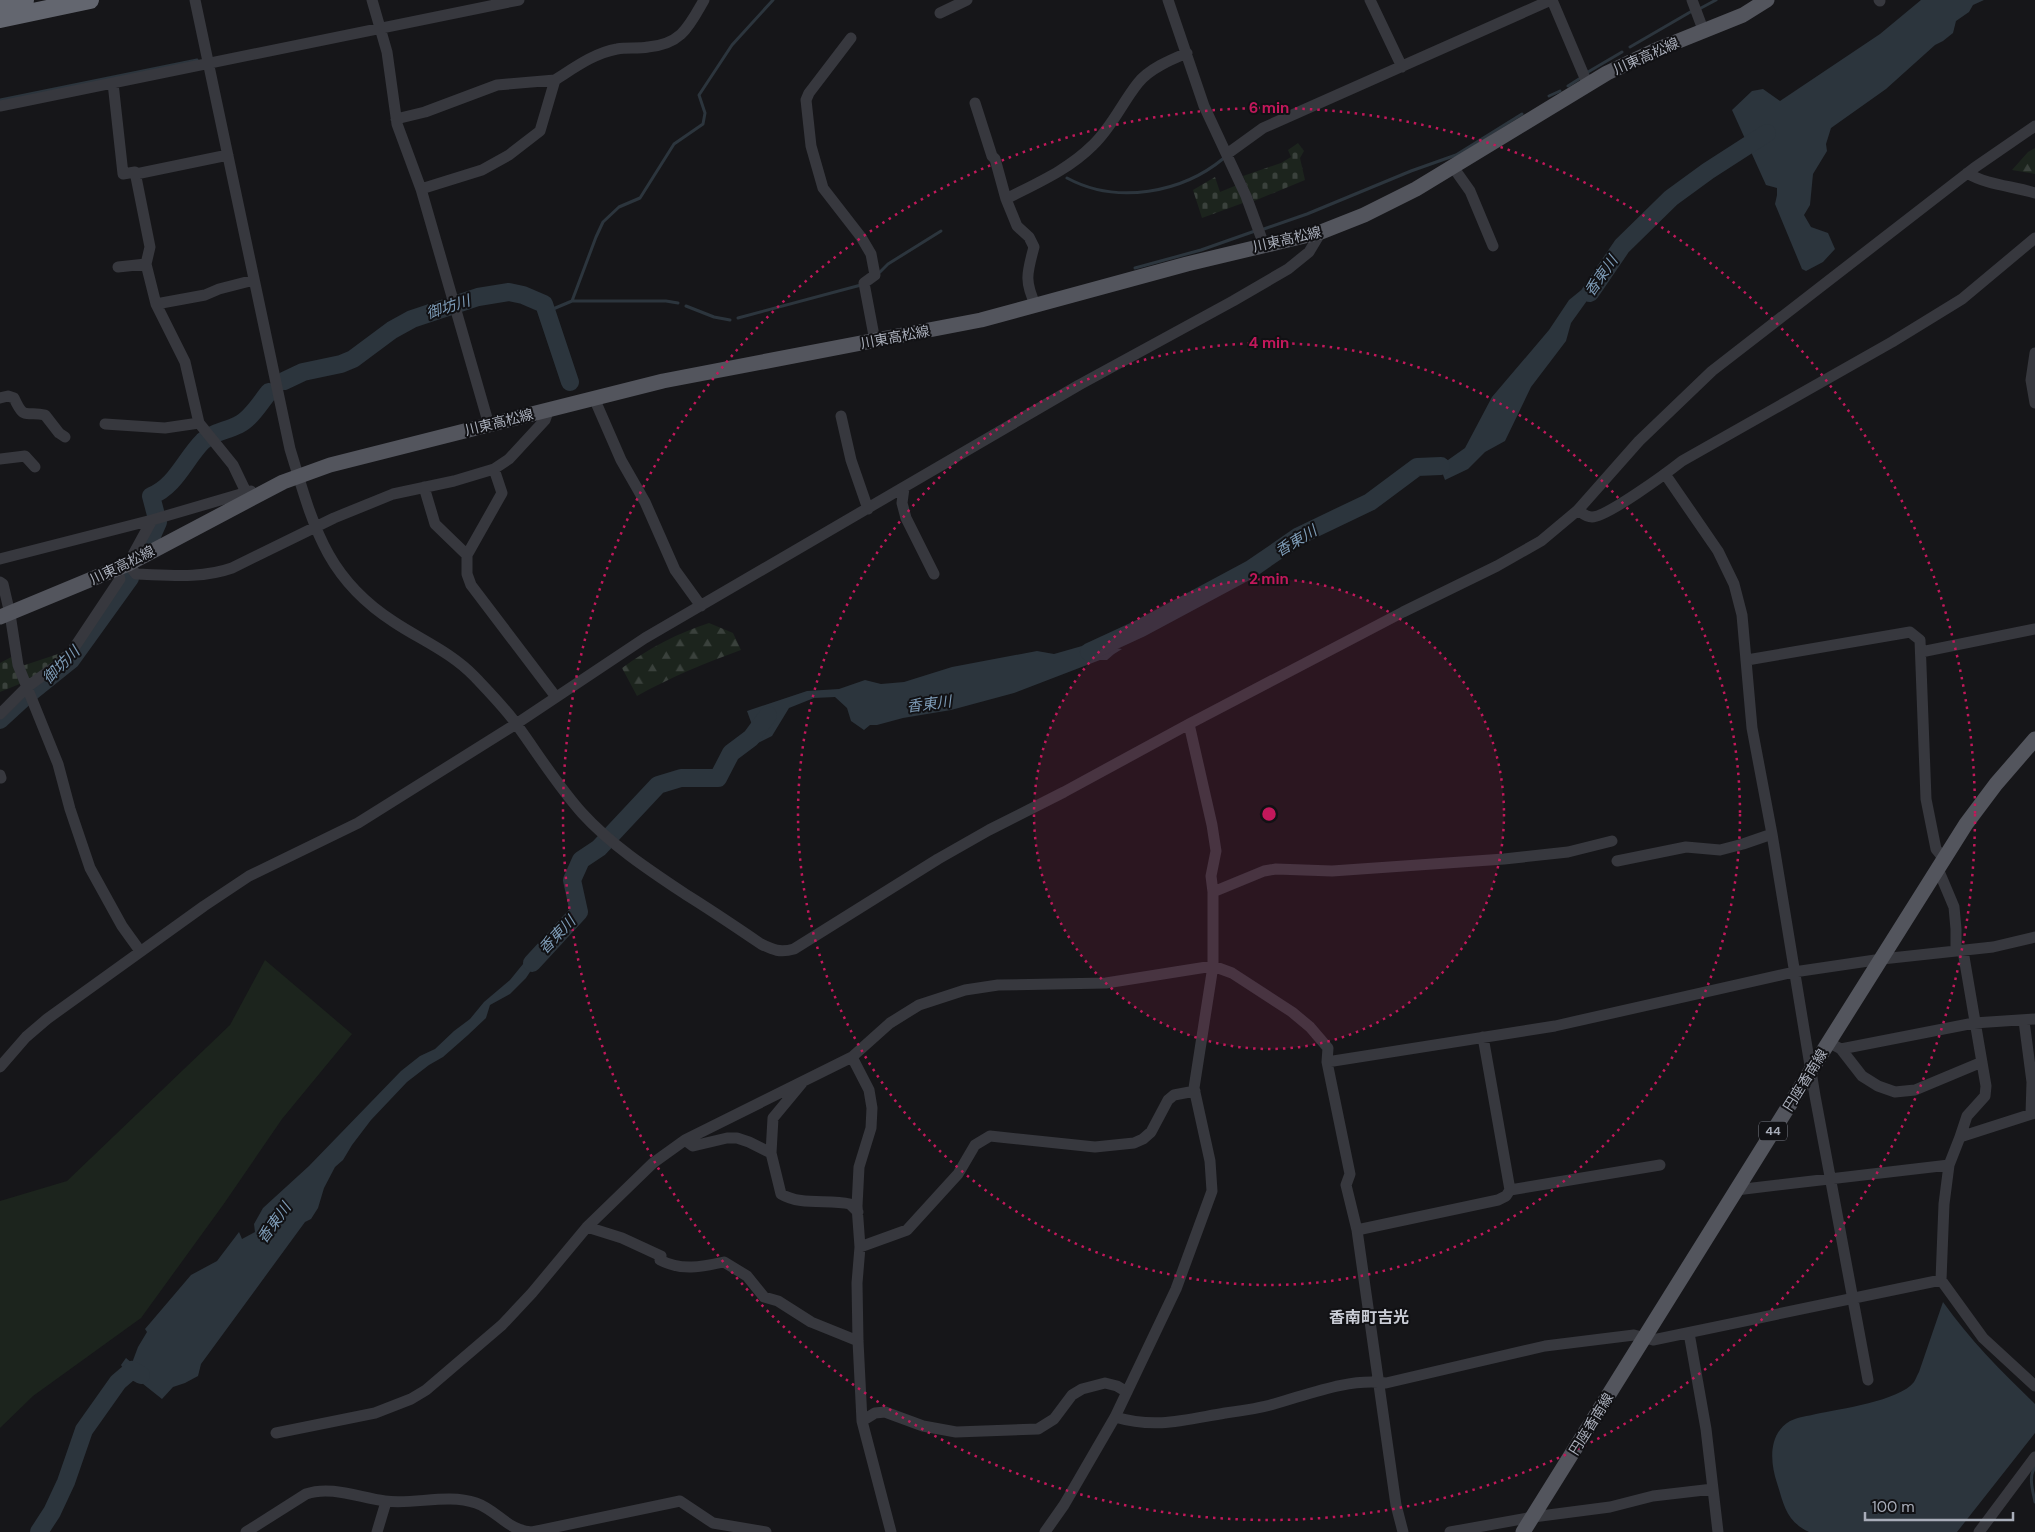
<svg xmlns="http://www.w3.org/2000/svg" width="2035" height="1532" font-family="'DM Sans','Noto Sans JP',sans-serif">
<defs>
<pattern id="forest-firs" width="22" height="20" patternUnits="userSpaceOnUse" patternTransform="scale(1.25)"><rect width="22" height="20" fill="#1c241d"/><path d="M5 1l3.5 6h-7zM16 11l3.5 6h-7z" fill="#3a413c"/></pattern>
<pattern id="cemetery-stones" width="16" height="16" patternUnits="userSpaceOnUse" patternTransform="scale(1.25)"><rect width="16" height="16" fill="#1c241d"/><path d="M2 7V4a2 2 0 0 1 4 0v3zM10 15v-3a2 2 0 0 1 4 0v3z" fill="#3a413c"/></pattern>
</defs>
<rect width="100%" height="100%" fill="#161619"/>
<path fill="#1c241d" d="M265,960L352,1034L282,1119L223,1205L141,1318L33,1396L0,1428V1201L67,1181L230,1025Z"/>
<path fill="url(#forest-firs)" d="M2035,148V174L2012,170L2028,152Z
M709,623L733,633L741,650C705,663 671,677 637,696L622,668C649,648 678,633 709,623Z"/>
<path fill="url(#cemetery-stones)" d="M1298,143L1304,151L1300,158L1305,180L1254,201L1243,176L1281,163L1291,157L1288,150Z
M1215,177L1220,192L1237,185L1243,203L1202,218L1193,190Z
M67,651L27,681L22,666Z
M15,655L22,683L0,692V663Z"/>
<path fill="#2c353d" d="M1921,0H1984L1973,5L1969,12L1956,21L1953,33L1943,41L1935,45L1886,89L1831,128L1826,144L1827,151L1813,174L1810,205L1804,215L1811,227L1828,233L1835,249L1823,262L1806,271L1802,269L1775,204L1777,195V188L1766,185L1732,110L1752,91L1763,89L1780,101L1880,34Z
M1607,269L1599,284L1571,323L1566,341L1531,387L1505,441L1485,452L1468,469L1445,480L1442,472L1436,467L1419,470L1415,463L1426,458L1448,460L1465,448L1492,397L1549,330L1569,300Z
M1103,640L1114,643V648L1122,649L1114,654L1107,660H1100L1014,693L951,710L903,718L877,725H870L864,730L851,721L847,708L835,697L814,698L789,708L772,736L756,744L755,733L747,711L807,691L839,689L865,680L881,684L904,682L952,667L1037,651L1054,654Z
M544,945L555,948L536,963L526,978L510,994L490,1005L486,1018L468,1035L443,1057L429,1065L407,1082L371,1120L352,1145L343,1160L335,1167L324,1188L318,1208L311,1219L305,1222L201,1364L198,1376L185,1383L173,1387L162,1399L133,1376L122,1379L124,1370L121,1365L126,1358L132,1363L138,1347L147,1332L145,1329L191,1275L217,1261L239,1232L242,1239L255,1232L254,1224L263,1208L309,1166L401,1071L420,1056L435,1049L454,1031L470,1019L484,1002L510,980L532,953Z
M1943,1302C1970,1340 2001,1371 2035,1404V1433L1957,1532H1809C1786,1521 1784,1505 1777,1483C1770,1462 1768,1434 1790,1421C1798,1417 1808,1416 1816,1414C1840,1409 1899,1401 1914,1382C1916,1379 1917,1375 1919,1372Z"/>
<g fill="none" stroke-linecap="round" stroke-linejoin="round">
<path stroke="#2c353d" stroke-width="3" d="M1701,8L1716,0
M1630,47L1692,11
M1588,72L1622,52
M1568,86L1579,79
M1549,96L1560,91
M0,100L197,60
M1067,178C1117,205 1182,193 1224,158V157
M1261,230L1307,214L1411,171L1456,155L1522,114
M1135,268L1201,250L1255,231
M880,272L888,264L941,231
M572,301H666L678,303
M686,306L714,317L730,320
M546,309H553L572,301L596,237L603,222L619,207L640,198L674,144L703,124L705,113L699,95L732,45L773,0
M738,318L861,285
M2035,1467C2028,1477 2033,1491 2035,1502"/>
<path stroke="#2c353d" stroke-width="18" d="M1590,293L1622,246L1671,198L1708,171L1767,133
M284,381L303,372L341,364L353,359L392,330L412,319L478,297L509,292L523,295L544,304L570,382
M156,515L151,496C176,486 185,459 203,441C213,432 226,431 238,425C251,419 260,403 269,392
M150,540L158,522
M1089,652L1141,628L1251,569L1299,536L1370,502L1417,467L1441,466
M0,720L25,697L71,660L130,578
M532,963L579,912L572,880L581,860L599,848L658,785L681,778H718L731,753L751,738L768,715
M39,1532L52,1512L66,1482L84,1430L118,1382L132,1370L141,1375"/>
<path stroke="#37383e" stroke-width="11" d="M195,0L290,449C313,523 324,577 394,622C421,640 451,652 475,677C489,692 505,708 517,725C538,754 557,785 582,813C611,845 649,870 685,894C711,910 736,927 761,944C773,950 780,953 794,949L938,859L989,830L1064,792L1189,724L1403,612L1497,566L1541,541L1578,510C1582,513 1586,517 1592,517C1607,517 1668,472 1682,461L1892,342L1962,299L2035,238
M372,0L387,52L397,124L421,189L489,425
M1168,0L1204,106L1246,196L1264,245
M1370,0L1402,67
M1552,0L1588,85
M1692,0L1704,32
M1879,0L1880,1
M940,13L967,0
M851,38L809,93L806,100L811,146L823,188L861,237L871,254L875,275L864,283L875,341
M113,83L123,174L135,172L150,247L146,264L156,304L185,362L199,423L233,465L246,492
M975,103L992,156L995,159L1006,199L1017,226L1029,237L1034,247C1027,273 1024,281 1036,306
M0,106L519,0
M396,119L425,112L497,85L555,80
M1227,154L1263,128L1551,0
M1453,167L1470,191L1493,246
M1967,173C1987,185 2013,186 2035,193
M136,174L228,155
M421,189L482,170L509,155L540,131L555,80C574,68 594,53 617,49C627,47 638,49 648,47C682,44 689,26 704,0
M1006,199C1037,183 1068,170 1093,145C1112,127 1122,103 1138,83C1149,69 1170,60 1187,53
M118,267L146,264
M156,304L205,295L219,289L254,280
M2035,353L2031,380L2035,403
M0,398L8,396L14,398C25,422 25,410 45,415L59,433L65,437
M594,398L621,460L645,502L675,570L701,606
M841,416L851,460L868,509
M105,424L165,428L199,423
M0,459L25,456L35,467
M494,469L502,493L467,555V574L471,585L556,697
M1665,474L1718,551L1734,584L1742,615L1752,728L1772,834L1815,1096L1868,1380
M424,487L435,524L467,555
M904,488L902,503L906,518L934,574
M1578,510L1639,441L1712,371L1974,168L2035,126
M152,520L128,564L136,574C168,575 201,579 232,568L334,518L393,494L454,481L494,469L509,459L545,420L549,409
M0,559L152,520L251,491
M0,582L3,584L10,614L18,665L58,764L70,809L90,868L122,926L140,951
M1921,652L2035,629
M1747,660L1910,632L1920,640L1926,799L1936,849L1944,859
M0,714L27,687L56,666L72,651L120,579L117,569
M0,775L1,778
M1617,861L1686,847L1720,850L1743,844L1772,834
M1938,869L1954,907L1956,929V951
M1213,892L1264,871L1276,869L1332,871L1504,859L1568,852L1612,841
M2024,1021L2032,1082L2031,1114
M1828,1042L1841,1049L1974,1023L2035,1019
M1841,1049L1862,1076L1878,1086L1895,1092L1915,1090L1982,1062
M852,1057L869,1090L872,1108L871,1128L859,1167L857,1206L860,1247L857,1283L858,1341L862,1421L891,1532
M1327,1062L1555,1026L1794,972L1882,959L1993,947L2035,937
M0,1067L26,1037L47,1019L204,906L249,876L358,823L516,724L645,638L1079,385L1233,301L1288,269L1309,252L1321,232
M1960,1137L1967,1116L1985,1096L1986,1086L1963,951
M685,1140L693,1146L727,1138H737L749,1142L771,1153L781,1194C801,1206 828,1199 850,1204L858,1212
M771,1153L773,1118L802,1083
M1510,1190L1660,1165
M1736,1190L1949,1165
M587,1227L622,1238L661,1256L660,1260C681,1271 701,1267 724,1262L747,1276L764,1297L778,1301L811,1322L858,1341
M1357,1230L1498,1200L1506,1196L1510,1190L1483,1037
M860,1247L907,1230L958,1174L975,1145L990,1136L1095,1147L1134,1143L1143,1139L1151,1132L1168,1100L1174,1095L1195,1091
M1941,1280L1944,1204L1949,1165L1960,1137L2035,1113
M1689,1333L1706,1429L1718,1532
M1115,1417C1156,1429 1184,1420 1225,1413C1241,1411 1258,1409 1274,1404C1310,1394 1348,1378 1386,1383L1545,1346L1634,1335L1653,1340L1941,1280L1983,1338L2035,1386
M862,1421L875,1413L885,1412L923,1426L956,1432L1038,1429L1054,1419L1072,1395L1082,1389L1105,1383L1117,1386L1127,1392
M276,1433L375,1413L411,1399L426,1390L502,1325L532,1293L587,1227L653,1163L685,1140L852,1057L890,1023L919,1005L965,990L998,985L1106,983L1213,966L1232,973L1292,1012L1310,1027L1328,1048L1327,1062L1350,1174L1346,1185L1357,1230L1396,1505L1403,1532
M246,1532L306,1494C331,1485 360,1498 385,1501C415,1505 447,1493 476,1503C497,1510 508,1531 532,1532L680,1501L713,1523L766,1532
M377,1532L386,1502
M1045,1532L1064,1505L1115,1417L1176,1289L1212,1191L1210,1161L1194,1088L1213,966V892L1211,876L1216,851L1212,825L1189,724
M1450,1532L1533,1517L1610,1507L1653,1496L1713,1489
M1979,1532L2035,1457"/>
<path stroke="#53555d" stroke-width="15" d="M0,617L128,564L283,482L330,465L663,381L981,320L1187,264L1321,232L1364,215L1416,189L1607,73L1656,50L1743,15L1767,0
M1523,1532L1820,1056L1966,824L1996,784L2035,739"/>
<path stroke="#63666f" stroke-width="18" d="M0,5L25,0
M0,19L90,0"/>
</g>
<circle cx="1269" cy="814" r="235" fill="#c2185b" fill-opacity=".12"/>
<g fill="none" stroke="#c2185b" stroke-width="2.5" stroke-dasharray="2.5 5">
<circle cx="1269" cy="814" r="235"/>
<circle cx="1269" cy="814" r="471"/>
<circle cx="1269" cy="814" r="706"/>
</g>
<g text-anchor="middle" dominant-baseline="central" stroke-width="4" stroke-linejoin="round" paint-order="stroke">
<rect fill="#111114" stroke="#7b7e88" stroke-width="1" x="1759" y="1121.5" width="28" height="19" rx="4"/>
<g font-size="12" font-weight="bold" fill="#a8adb9">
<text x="1773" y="1131">44</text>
</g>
<g font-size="14" fill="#a8adb9" stroke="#111114">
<text transform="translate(1646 56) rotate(-24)">川東高松線</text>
<text transform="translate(1287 239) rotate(-13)">川東高松線</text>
<text transform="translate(895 337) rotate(-11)">川東高松線</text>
<text transform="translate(499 422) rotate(-14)">川東高松線</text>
<text transform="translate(122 565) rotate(-26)">川東高松線</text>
<text transform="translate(1805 1080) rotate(-58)">円座香南線</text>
<text transform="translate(1591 1424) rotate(-58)">円座香南線</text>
</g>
<g font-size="15" font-style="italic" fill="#7d9bb6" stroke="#111114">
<text transform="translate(1601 276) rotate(-55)">香東川</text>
<text transform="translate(448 307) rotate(-18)">御坊川</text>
<text transform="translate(1296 541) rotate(-31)">香東川</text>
<text transform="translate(61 665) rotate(-45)">御坊川</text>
<text transform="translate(929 704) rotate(-7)">香東川</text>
<text transform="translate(557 935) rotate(-46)">香東川</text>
<text transform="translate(274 1223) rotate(-54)">香東川</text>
</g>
<g font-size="16" font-weight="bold" fill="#c9ccd5" stroke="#111114">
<text x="1369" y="1317">香南町吉光</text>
</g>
</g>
<circle cx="1269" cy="814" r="8" fill="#c2185b" stroke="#111114" stroke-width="2.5"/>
<g font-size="15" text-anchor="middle" font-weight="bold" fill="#c2185b" stroke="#111114" stroke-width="4" stroke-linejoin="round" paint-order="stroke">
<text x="1269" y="113">6 min</text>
<text x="1269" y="348">4 min</text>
<text x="1269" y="584">2 min</text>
</g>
<path d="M1865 1512v8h148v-8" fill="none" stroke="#a8adb9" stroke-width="2.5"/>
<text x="1872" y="1512" font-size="15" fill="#a8adb9" stroke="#111114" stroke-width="4" paint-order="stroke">100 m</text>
</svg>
